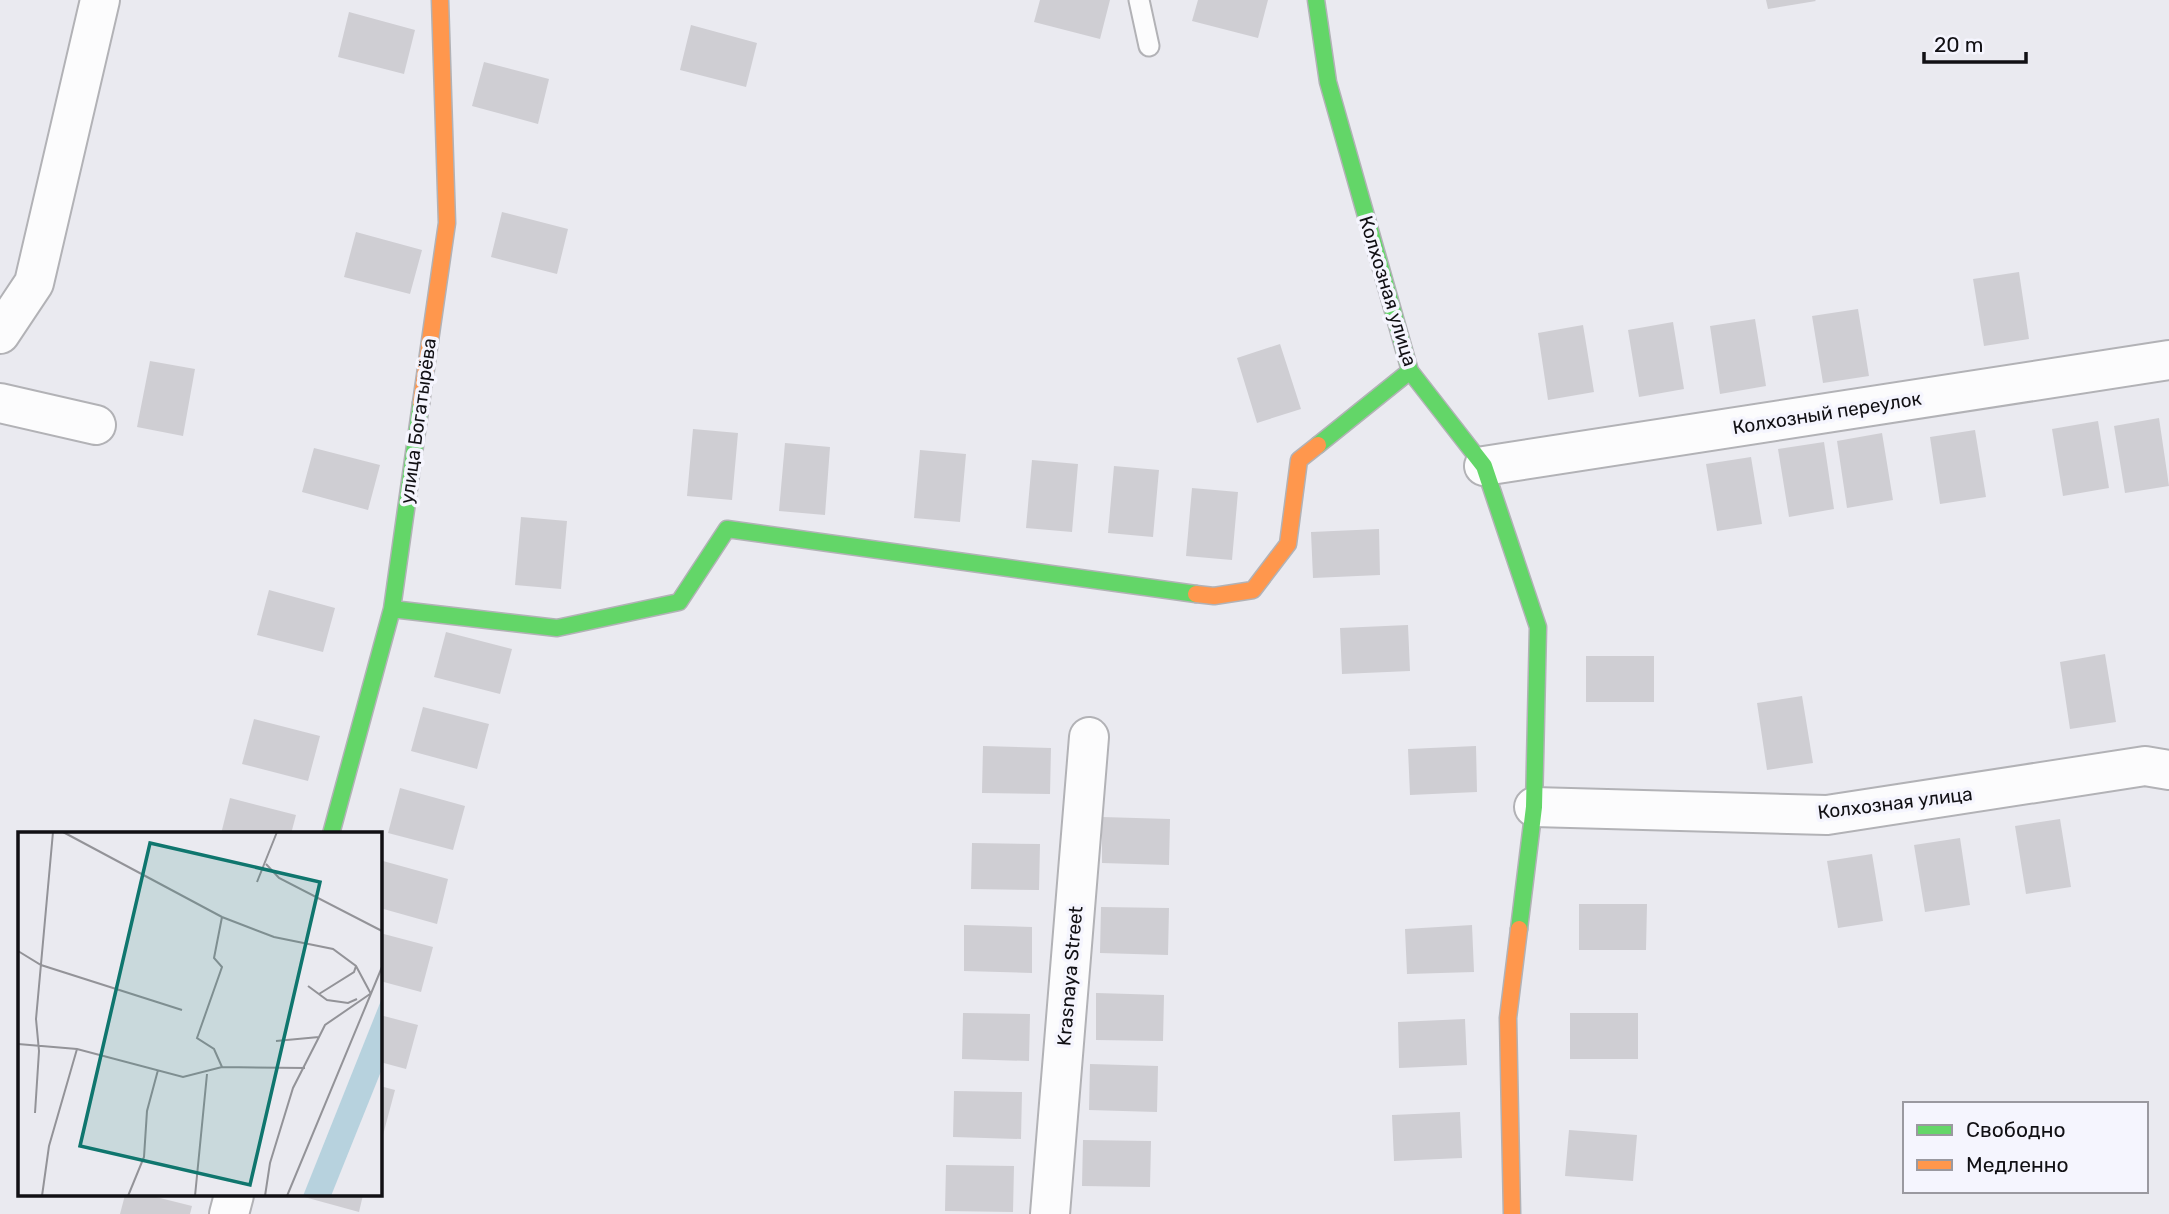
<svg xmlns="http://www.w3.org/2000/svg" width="2169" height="1214" font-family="Rubik,sans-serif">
<rect width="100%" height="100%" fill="#eaeaf0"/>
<path fill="#cfced3" d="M1040,0H1110L1100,39L1034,22Z
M1198,0H1268L1258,38L1192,21Z
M1766,0H1815L1816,1L1768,9Z
M349,12L415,30L404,74L338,57Z
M691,25L757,43L746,87L680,70Z
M484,62L549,79L538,124L472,106Z
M502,212L568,229L557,274L491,257Z
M356,232L422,250L410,294L344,277Z
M2019,272L2029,339L1984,346L1973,279Z
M1858,309L1869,376L1823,383L1812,316Z
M1755,319L1766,386L1720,394L1710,326Z
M1673,322L1684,389L1639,397L1628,330Z
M1583,325L1594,392L1548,400L1538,333Z
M1280,344L1301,409L1257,423L1237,358Z
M150,361L195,369L183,436L137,427Z
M2159,418L2169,486L2125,493L2114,426Z
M2098,421L2109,488L2063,496L2052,429Z
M693,429L738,433L732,500L687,496Z
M1975,430L1986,497L1940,504L1930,437Z
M1882,433L1893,500L1847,508L1837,441Z
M1824,442L1834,509L1789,517L1778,449Z
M785,443L830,447L825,515L779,511Z
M314,448L380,465L368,510L302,492Z
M920,450L966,454L960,522L914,518Z
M1751,457L1762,524L1717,531L1706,464Z
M1032,460L1078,464L1072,532L1026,528Z
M1114,466L1159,470L1153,537L1108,533Z
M1192,488L1238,492L1232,560L1186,556Z
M521,517L567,521L561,589L515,585Z
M1379,529L1380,575L1313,578L1311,532Z
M269,590L335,608L323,652L257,635Z
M1408,625L1410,671L1342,674L1340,628Z
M446,632L512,649L500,694L434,677Z
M2105,654L2116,722L2070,729L2060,662Z
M1586,656H1654V702H1586Z
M1802,696L1813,763L1767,770L1757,703Z
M423,707L489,724L477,769L411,751Z
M254,719L320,736L308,781L242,764Z
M983,746L1051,748L1050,794L982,793Z
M1476,746L1477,792L1410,795L1408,749Z
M400,788L465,806L453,850L388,833Z
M230,798L296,815L291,834H221Z
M1102,817L1170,819L1169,865L1102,863Z
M2060,819L2071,887L2026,894L2015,826Z
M1960,838L1970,905L1925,912L1914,845Z
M972,843L1040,844L1039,890L971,889Z
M1872,854L1883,921L1838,928L1827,861Z
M383,861L448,879L437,924L380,908V873Z
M1579,904H1647L1646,950H1579Z
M1101,907L1169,908L1168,955L1100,953Z
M964,925L1032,927V973L964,971Z
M1472,925L1474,972L1407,974L1405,929Z
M380,933L433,947L421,992L380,981Z
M1096,993L1164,995L1163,1041L1096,1040Z
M963,1013L1030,1014L1029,1061L962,1059Z
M1570,1013H1638V1059H1570Z
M380,1015L418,1025L406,1069L380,1062Z
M1465,1019L1467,1065L1399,1068L1398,1022Z
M1090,1064L1158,1066L1157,1112L1089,1110Z
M380,1086L395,1090L383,1135L380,1134Z
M954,1091L1022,1092L1021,1139L953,1137Z
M1460,1112L1462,1158L1394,1161L1392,1115Z
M1569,1130L1637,1135L1633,1181L1565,1176Z
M1083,1140L1151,1141L1150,1187L1082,1186Z
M946,1165L1014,1166L1013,1212L945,1211Z
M125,1195H148L192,1206L190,1214H120Z
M297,1195H363L359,1212Z"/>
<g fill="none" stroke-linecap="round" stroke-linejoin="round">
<defs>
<path id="lane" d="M1139,0L1149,46"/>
<path id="street" d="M0,334L34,283L100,0
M0,403L96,425
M1484,466L2169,360
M1534,807L1827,815L2145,766L2169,770
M229,1214L234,1195
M1050,1214L1089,737"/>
<path id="fast" d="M1316,0L1328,82L1410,371L1484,466L1538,627L1534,807L1519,929
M1318,445L1410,371
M392,609L557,628L679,602L727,529L1196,594
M331,834L392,609L421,403"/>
<path id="slow" d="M421,403L447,223L440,0
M1196,594L1214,596L1253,590L1288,544L1299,460L1318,445
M1512,1214L1508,1018L1519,929"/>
</defs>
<use href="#lane" stroke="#b2b2b6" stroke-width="23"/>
<use href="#street" stroke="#b2b2b6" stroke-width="42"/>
<use href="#fast" stroke="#b2b2b6" stroke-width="19"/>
<use href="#slow" stroke="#b2b2b6" stroke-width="19"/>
<use href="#lane" stroke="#fcfcfd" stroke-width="19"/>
<use href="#street" stroke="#fcfcfd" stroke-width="38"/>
<use href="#fast" stroke="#63d668" stroke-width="16"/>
<use href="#slow" stroke="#ff974d" stroke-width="16"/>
</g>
<g text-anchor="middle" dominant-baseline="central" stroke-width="7" stroke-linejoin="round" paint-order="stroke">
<g font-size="19" fill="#111014" stroke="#f5f5fe">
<text transform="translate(1388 291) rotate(73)">Колхозная улица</text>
<text transform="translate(1827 413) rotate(-9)">Колхозный переулок</text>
<text transform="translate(418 421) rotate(-82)">улица Богатырёва</text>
<text transform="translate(1895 803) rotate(-7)">Колхозная улица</text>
<text transform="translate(1070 976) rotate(-85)">Krasnaya Street</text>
</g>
</g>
<g transform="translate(18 832)">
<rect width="364" height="364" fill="#eaeaf0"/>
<path d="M364,166V237L313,364H285Z" fill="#b7d2de"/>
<path fill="none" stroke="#939398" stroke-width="2" d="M45,0L204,85L256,105L315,117L338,134L353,162M248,32L261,46L364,99M239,50L259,0M204,85L196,126L204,135L179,206L196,217L204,235M0,119L23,133L164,178M290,154L309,168L330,171L339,167M301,162L336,140L338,134M258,209L301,205M0,212L59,217L165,245L204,235L287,236M17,281L21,219L18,187L35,0M24,364L31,314L59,217M110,364L126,325L129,279L140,238M177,364L189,242M247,364L252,331L275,256L301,205L307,193L352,162M269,364L364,135"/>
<path fill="#0f766e" fill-opacity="0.15" stroke="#0f766e" stroke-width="3.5" d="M132,11L302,50L232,353L62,314Z"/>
<rect width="364" height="364" fill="none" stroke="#111014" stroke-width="3.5"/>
</g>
<rect x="1903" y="1102" width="245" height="91" fill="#f5f5fe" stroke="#9a99a0" stroke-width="2"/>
<rect x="1917" y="1125" width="35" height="10" fill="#63d668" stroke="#9a99a0" stroke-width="2"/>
<text x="1966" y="1137" font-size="21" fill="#111014">Свободно</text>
<rect x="1917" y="1160" width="35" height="10" fill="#ff974d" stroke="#9a99a0" stroke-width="2"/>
<text x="1966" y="1172" font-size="21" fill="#111014">Медленно</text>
<path d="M1924 52v10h102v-10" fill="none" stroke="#111014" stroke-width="3.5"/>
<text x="1934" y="52" font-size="21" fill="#111014" stroke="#f5f5fe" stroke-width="5" paint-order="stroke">20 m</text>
</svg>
